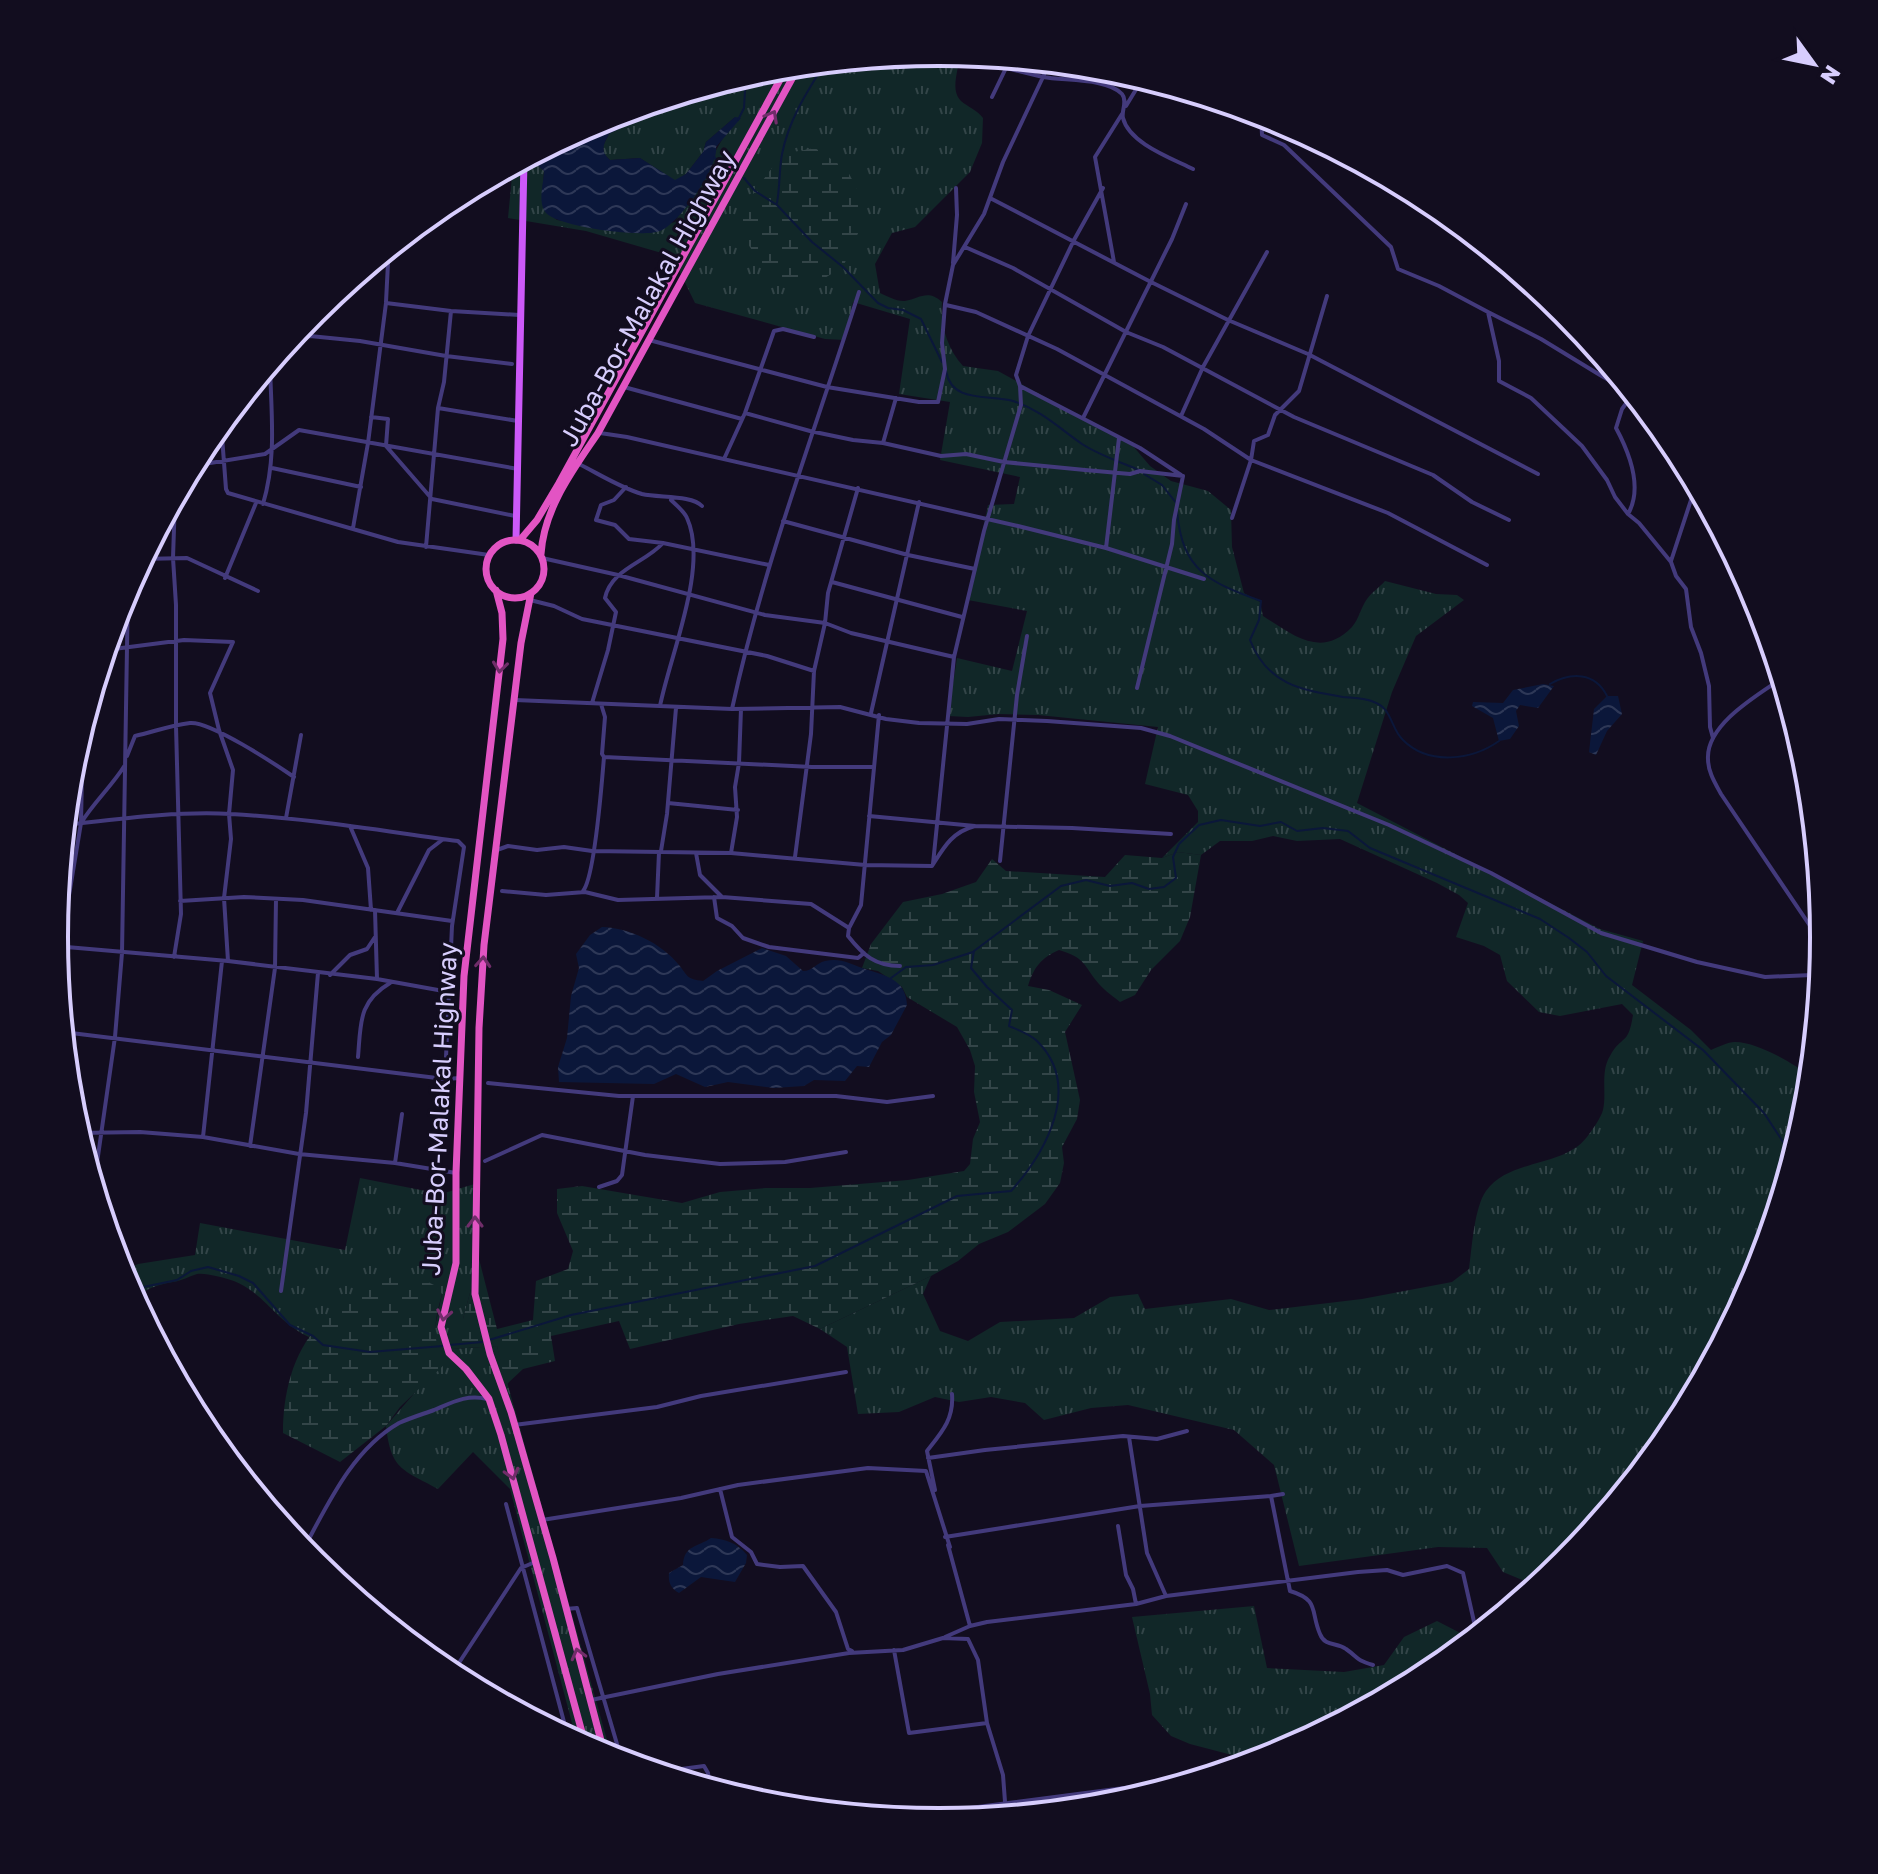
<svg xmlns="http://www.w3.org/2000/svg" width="1878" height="1874" font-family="'Golos Text',sans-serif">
<defs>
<pattern id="grass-tufts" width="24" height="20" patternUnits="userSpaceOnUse" patternTransform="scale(2)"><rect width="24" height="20" fill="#112728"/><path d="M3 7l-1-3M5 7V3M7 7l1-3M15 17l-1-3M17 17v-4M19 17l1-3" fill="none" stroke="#334548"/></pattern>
<pattern id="wetland-marsh" width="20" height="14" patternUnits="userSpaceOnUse" patternTransform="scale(2)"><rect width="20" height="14" fill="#112728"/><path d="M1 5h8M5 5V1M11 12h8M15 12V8" fill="none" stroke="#334548"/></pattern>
<pattern id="water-waves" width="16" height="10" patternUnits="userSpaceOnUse" patternTransform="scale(2)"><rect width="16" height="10" fill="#0b173a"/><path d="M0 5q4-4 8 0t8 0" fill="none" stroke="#2e3857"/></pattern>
</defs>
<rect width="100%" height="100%" fill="#120d1f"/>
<path fill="url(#grass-tufts)" d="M939,52L959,54C960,69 949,89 961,101C968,107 977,110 983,118L982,143L970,172L915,227L892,233L875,264L880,293C887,296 897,302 905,301C920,298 928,289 942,302C940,325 947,348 963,366L998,371L1133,446L1150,466L1171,481L1208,491L1231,510L1232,547L1244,593L1260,602L1263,616C1293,635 1321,659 1352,627C1359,619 1361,607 1367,599C1372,592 1380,587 1385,581L1436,594L1457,595L1464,600L1416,636L1392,692L1357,803L1600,929L1643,941L1632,985L1691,1030L1711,1050C1718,1047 1728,1042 1735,1042C1757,1042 1793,1063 1810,1076L1807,1110L1756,1276L1675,1429L1564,1563L1537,1586L1503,1572L1487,1548L1438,1547L1299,1566L1274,1465L1234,1430L1128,1405L1091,1408L1044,1420L1025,1403L991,1397L959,1402L935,1397L899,1412L858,1414L847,1347L820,1329L931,1276L923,1294L940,1331L968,1341L1000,1322L1074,1318L1110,1297L1138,1294L1145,1309L1231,1299L1269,1310L1362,1299L1452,1282L1469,1269C1472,1248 1474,1208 1486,1191C1510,1158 1563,1168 1587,1137C1592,1130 1601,1118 1603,1110C1607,1093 1600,1072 1610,1056C1622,1034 1628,1047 1633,1015L1622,1004L1560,1016L1539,1012L1507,981L1500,955L1484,946L1456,937L1468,903L1459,895L1437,883L1340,839L1297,841L1273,836L1252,841H1220L1201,855L1178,852L1162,858L1198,822V811L1188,795L1145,784L1158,727L1038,715L999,714L968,717L948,716L957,658L1012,671L1027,611L968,600L988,505L1014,504L1020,477L940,460L950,402L899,394L910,319L853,302L845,340L825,339L695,303L672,256L586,231L508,218L513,166L540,152L536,164L544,171C543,192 537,207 557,220L632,233L675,222L735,117L706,142L703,152L686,174L675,181L640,158L610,160L604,154L603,146L609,134L635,109L735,78L746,91L759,71L767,69Z
M360,1178L441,1194L478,1183L479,1259L463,1319V1336H448L452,1349L497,1346L612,1758L577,1742L510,1489L473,1452L438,1489C402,1469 391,1470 386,1426L418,1389L438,1353L434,1332L442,1294L310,1335L309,1337C269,1318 264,1285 216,1276C210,1275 203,1273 197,1274C189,1276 182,1281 173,1282C160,1284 142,1289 135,1301L121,1275L120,1273L138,1264L195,1255L200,1223L345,1250Z
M1254,1606L1267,1668L1344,1672L1384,1665L1404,1637L1437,1621L1472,1639L1430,1673L1277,1755L1255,1761L1190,1744L1171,1736L1152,1715L1150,1694L1132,1617Z"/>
<path fill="url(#wetland-marsh)" d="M815,148L847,170L863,200L859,231L843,267L823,279L788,283L765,271L743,236V212L755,191L782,154Z
M1178,852L1201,855L1190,917L1180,941L1151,970L1135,995L1120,1002C1114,997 1105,991 1099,984C1083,965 1086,958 1059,950C1041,958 1034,967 1028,986L1049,990L1082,1005L1065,1032L1080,1100L1077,1119L1062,1147L1064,1163L1060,1183L1045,1204L1008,1232L979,1244L958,1261L931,1276L820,1329L793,1316L739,1324L630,1349L619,1321L551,1336L555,1361L523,1369L506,1385L497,1346L452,1349L447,1336H463V1319L479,1259L497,1329L533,1320L536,1281L568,1269L573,1251L557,1213V1189L582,1186L682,1203L720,1192L766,1188H810L908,1180L964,1171L970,1164L973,1139L980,1122L974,1092L975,1066L970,1050L957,1027L907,997L902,987L878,971L862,968L871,944L903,902L942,894L976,882L992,859L1006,871L1105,877L1125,855L1162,858Z
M410,1273L436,1286L442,1294C435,1319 430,1341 446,1363L400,1407L386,1426L340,1462L283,1433C283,1395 292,1353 320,1324C330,1314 343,1307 354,1298C372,1286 389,1275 410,1273Z"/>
<path fill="url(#water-waves)" d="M635,109L621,128L609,134C603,145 600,151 610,160L640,158L675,180L686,174L703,152L706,142L735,117L741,118L716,147C719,167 679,224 660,231C642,238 559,227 546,213C537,202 544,183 544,171L536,164L540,152L601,119Z
M1543,684L1554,686L1538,708L1520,705L1516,711L1519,726L1510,739L1499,741L1493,718L1472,706L1473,702L1503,703L1513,690Z
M1607,696H1618L1622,714L1607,731L1596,755L1589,752L1594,709Z
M602,927C630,928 661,943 679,965C688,976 686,979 703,981L717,971L762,948L786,956L803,971C813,971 816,963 825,961C841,958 848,963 862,968C883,975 906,978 907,1005L891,1035L882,1042L869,1067L857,1066L845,1081L814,1080L804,1086L774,1088L728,1082L705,1087L676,1074L654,1084L559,1082L558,1067L567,1038L571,996L579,968L576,954L590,935Z
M711,1538C726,1539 737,1543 747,1555L746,1563L735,1582L701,1577L679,1593C671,1588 668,1583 669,1573L683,1565C684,1545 698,1547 711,1538Z"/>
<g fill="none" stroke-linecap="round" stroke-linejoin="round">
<path stroke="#0b173a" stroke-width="2" d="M738,120L744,108L745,91
M714,157L720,164
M744,178L755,191L777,205L812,242L843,267L878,303L888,308L903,310L921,319L942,362
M777,203C780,187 779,170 782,154C789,119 807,92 825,63
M946,371C952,404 988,394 1013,401C1041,410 1059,428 1082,444C1099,455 1120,462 1139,470
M1144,474L1162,485L1177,504
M1177,511C1182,571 1209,582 1261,601L1259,620L1250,640C1267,684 1300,690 1343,697C1352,698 1365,698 1374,702C1393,709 1390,728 1403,740C1429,766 1472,760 1499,741
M1550,684C1571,672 1595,672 1607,696
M891,978L906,967L933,965L973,952
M129,1290L177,1280L191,1271L208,1267L239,1276L253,1283L290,1325L313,1336L323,1345L370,1352L443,1346
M489,1340L571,1315L815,1266L957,1196L1011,1191C1046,1152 1083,1086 1037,1041C1030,1034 1018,1030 1009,1026L1012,1010L987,987L971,968L974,951L1061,886L1086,880L1110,886L1132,883L1149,889L1164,887L1176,878L1173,857L1179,844L1199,825L1221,820L1260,826L1281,822L1297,831L1323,828L1348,831L1370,848L1540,919L1569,938L1587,952L1606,976L1703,1050L1764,1113L1793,1157
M449,1345L482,1342"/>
<path stroke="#433a7c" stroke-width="4" d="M947,53L1006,68L992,97
M1049,63L1043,77C1065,81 1107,78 1122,94C1128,101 1121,111 1123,118C1129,143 1171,158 1193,169
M1126,106L1143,78
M1261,114L1262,135L1284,145L1391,247L1398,269L1439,286L1488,312L1499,361V381L1531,398L1582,446L1607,480L1615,497L1628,514L1639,523L1671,562L1676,576L1686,589L1691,627L1701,653L1709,686L1710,727L1713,738
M1103,188L1074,240L1028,336L1016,375L1020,386L1140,448L1181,475
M990,198L1149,281L1228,320L1308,354L1538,474
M965,247L1013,268L1126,332L1163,347L1294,417L1433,475L1472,502L1509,520
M382,255L388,263L386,302
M1114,262L1095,157L1122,114
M953,263L957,215L956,188
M946,305L976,312L1057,349L1204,429L1251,460L1388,513L1487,565
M1488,312L1541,339L1600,375
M290,340L310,336L360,341L446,356L512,364
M649,340L827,387L919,402H938L945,369L942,343L945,304L953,265L984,214L1003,162L1043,77L1006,68L1010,59
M1603,358L1600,375L1633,394
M624,387L742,419
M438,408L518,421
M745,413L810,431L853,440L883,443L941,456L966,454L1004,462L1085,470L1130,474L1140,471L1183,476
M1181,416L1203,367L1267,252
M371,417L388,419L386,446L432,499L515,516
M1083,418L1172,239L1186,204
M221,423L226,489L228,493L398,542L489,555
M600,433L627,437L1018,526L1106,548L1204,579
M883,443L896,398
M724,459L745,413L774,331L783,329L814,337
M579,464C599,474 621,488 642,494C659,498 692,495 702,506
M192,466L265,454L299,430L518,469
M272,468L361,487
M626,487L614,500L601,505L596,520L615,525L629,539L663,543
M263,504C277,457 271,413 270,364
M1628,514C1643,488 1630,454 1616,428L1622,409L1633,394
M1232,518L1251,460L1254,441L1268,435L1275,415L1299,391L1327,296
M783,521L908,555L975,569
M353,528L368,443L386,303L451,311L519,315
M426,547L438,408L444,382L451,311
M1106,548L1119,438
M542,558L618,575L765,615L825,623L851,633L954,657
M142,559L187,558L258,591
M1671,561L1691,500V475
M225,578L256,503
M832,582L962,617
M530,600L554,606L582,619L767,656L814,671
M106,650L184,640L233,642L210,693L219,730L233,770L229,814L231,839L224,898L228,961
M1781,679C1756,696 1706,725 1708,759C1708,772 1715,783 1721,794L1823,945
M1137,688L1172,544L1174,520L1183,476
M515,700L732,709L840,707L886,719L919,723L967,724L999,719L1047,721L1141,728L1170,736L1389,825L1491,873L1601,933L1697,962L1765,977L1812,975L1821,972
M592,703L608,650L616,612L605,598C611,569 645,563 663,543L769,565
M601,704L605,717L602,754L604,757L812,767H873
M660,706C670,655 709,566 687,518C684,511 676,505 671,500
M732,709C763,566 815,431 859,292
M871,713L919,502
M879,715L861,905L849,928L848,936C863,955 875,966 900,966
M127,756L135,736C153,732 172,725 190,723C210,721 275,764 294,777
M668,803L738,810
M869,816L975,826L1072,828L1171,834
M286,818L301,735
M81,823C94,802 112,786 125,765
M65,825C119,819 176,811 231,814C307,818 383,831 458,841L464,847L452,926L445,1079
M350,826L368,868L371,910
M497,850L508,846L537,850L564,847L592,851L731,853L865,865L932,866C944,847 952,832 975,826
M661,851L667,814L676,708
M696,853L700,875L722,897
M731,853L737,817L735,787L739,763L741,709
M795,857L811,734L814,671L825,623L828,593L858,488
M1000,861L1017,695L1027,636
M933,864L954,657L984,531L1021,405L1020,386
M502,891L546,895L585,892L618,900L722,897L811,904L849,928
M583,891C595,877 602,780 604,757
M714,897L717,918L732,926L743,938L769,947L858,958L864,953
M657,898L659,852
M180,901L244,897L303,900L452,921
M375,910L377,979
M397,913L429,850L442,840
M55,946L228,961L377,979L449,992
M174,957L181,914L176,726V605L173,558L175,499
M57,968L81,823L83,725
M330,975L350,955L367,949L375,937
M63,1032L445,1079L460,1078
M358,1057C361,1023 358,1002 390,983
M488,1083L619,1096H836L887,1102L933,1096
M78,1133L140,1132L203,1137L299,1154L395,1163L456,1173
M203,1137L222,961
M250,1146L275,968L276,899
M485,1161L542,1135L645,1155L720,1164L785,1162L846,1152
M395,1163L402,1114
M94,1184L115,1037L122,953L128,586
M599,1187L617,1181L622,1175L633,1096
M281,1291L306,1113L318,973
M514,1425L657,1407L701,1396L846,1372
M1129,1437L1147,1553L1166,1596
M928,1458L985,1450L1123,1436L1157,1439L1187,1431
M720,1489L732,1537L751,1552L757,1564L780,1567L803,1566L836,1612L848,1649L852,1651
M935,1490L927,1451C942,1432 954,1419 952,1394
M1271,1496L1283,1494
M506,1504L568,1737
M542,1520L681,1498L738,1485L868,1468L926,1471L950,1547
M1118,1526L1126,1575L1133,1589L1136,1604
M945,1537L1140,1506L1271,1496L1290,1591C1320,1600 1310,1611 1320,1634C1325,1647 1337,1642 1346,1649C1359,1658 1354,1659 1373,1665
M303,1550C328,1504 352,1450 399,1423C410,1418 423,1414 434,1410C453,1402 467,1394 487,1399
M566,1609L577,1608L622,1761
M970,1626L987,1622L1136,1604L1166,1596L1358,1572L1387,1570L1403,1575L1447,1566L1463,1573L1477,1635
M945,1637L970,1626L948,1545
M894,1650L909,1733L987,1723
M451,1675L521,1568L535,1562
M591,1700L718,1674L849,1653L903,1650L943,1638L968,1639L978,1660L987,1723L1003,1775L1006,1815
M659,1772L704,1766L708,1773L710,1788
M1093,1807L1106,1793
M923,1814L1147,1785L1194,1775H1210"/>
<path stroke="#cc59f8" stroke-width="7" d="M516,540L524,160"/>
<path stroke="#e254c3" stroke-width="7" d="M520,540L537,520L559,483L787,67
M486 569a29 29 0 1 1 58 0a29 29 0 1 1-58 0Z
M541,554C544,508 573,470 598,433L799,66
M496,590L502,613L503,639L464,976L456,1173V1263L441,1327L449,1353L466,1369L489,1399L501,1435L586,1747
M531,593L521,643L484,945L479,1028L475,1294L490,1354L511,1412L553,1558L605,1756"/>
</g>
<defs><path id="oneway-chevron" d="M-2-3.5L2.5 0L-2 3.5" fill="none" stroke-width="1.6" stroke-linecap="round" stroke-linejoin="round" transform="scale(2)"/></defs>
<g stroke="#702d69">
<use href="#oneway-chevron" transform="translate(772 116) rotate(-61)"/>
<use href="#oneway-chevron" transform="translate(500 667) rotate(97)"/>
<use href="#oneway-chevron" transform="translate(483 962) rotate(-86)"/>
<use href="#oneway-chevron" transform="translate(475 1222) rotate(-90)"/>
<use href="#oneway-chevron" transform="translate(444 1315) rotate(100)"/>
<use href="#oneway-chevron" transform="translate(512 1474) rotate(75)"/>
<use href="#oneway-chevron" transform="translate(578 1654) rotate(-105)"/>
</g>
<g text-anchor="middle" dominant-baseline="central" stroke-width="6" stroke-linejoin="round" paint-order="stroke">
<g font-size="26" fill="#d7cdfd" stroke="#120d1f">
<text transform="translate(647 298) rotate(-61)">Juba-Bor-Malakal Highway</text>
<text transform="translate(439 1109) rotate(-87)">Juba-Bor-Malakal Highway</text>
</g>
</g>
<path d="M0 0H1878V1874H0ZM68 937a871 871 0 1 1 1742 0a871 871 0 1 1-1742 0Z" fill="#120d1f" fill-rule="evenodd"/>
<path fill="none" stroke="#d7cdfd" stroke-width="4" d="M68 937a871 871 0 1 1 1742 0a871 871 0 1 1-1742 0Z"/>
<g transform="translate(1814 64) rotate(123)" stroke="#120d1f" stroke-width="6" paint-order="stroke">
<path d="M0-6L14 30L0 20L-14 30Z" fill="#d7cdfd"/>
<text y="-12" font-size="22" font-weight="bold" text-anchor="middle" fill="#d7cdfd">N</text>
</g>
</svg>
